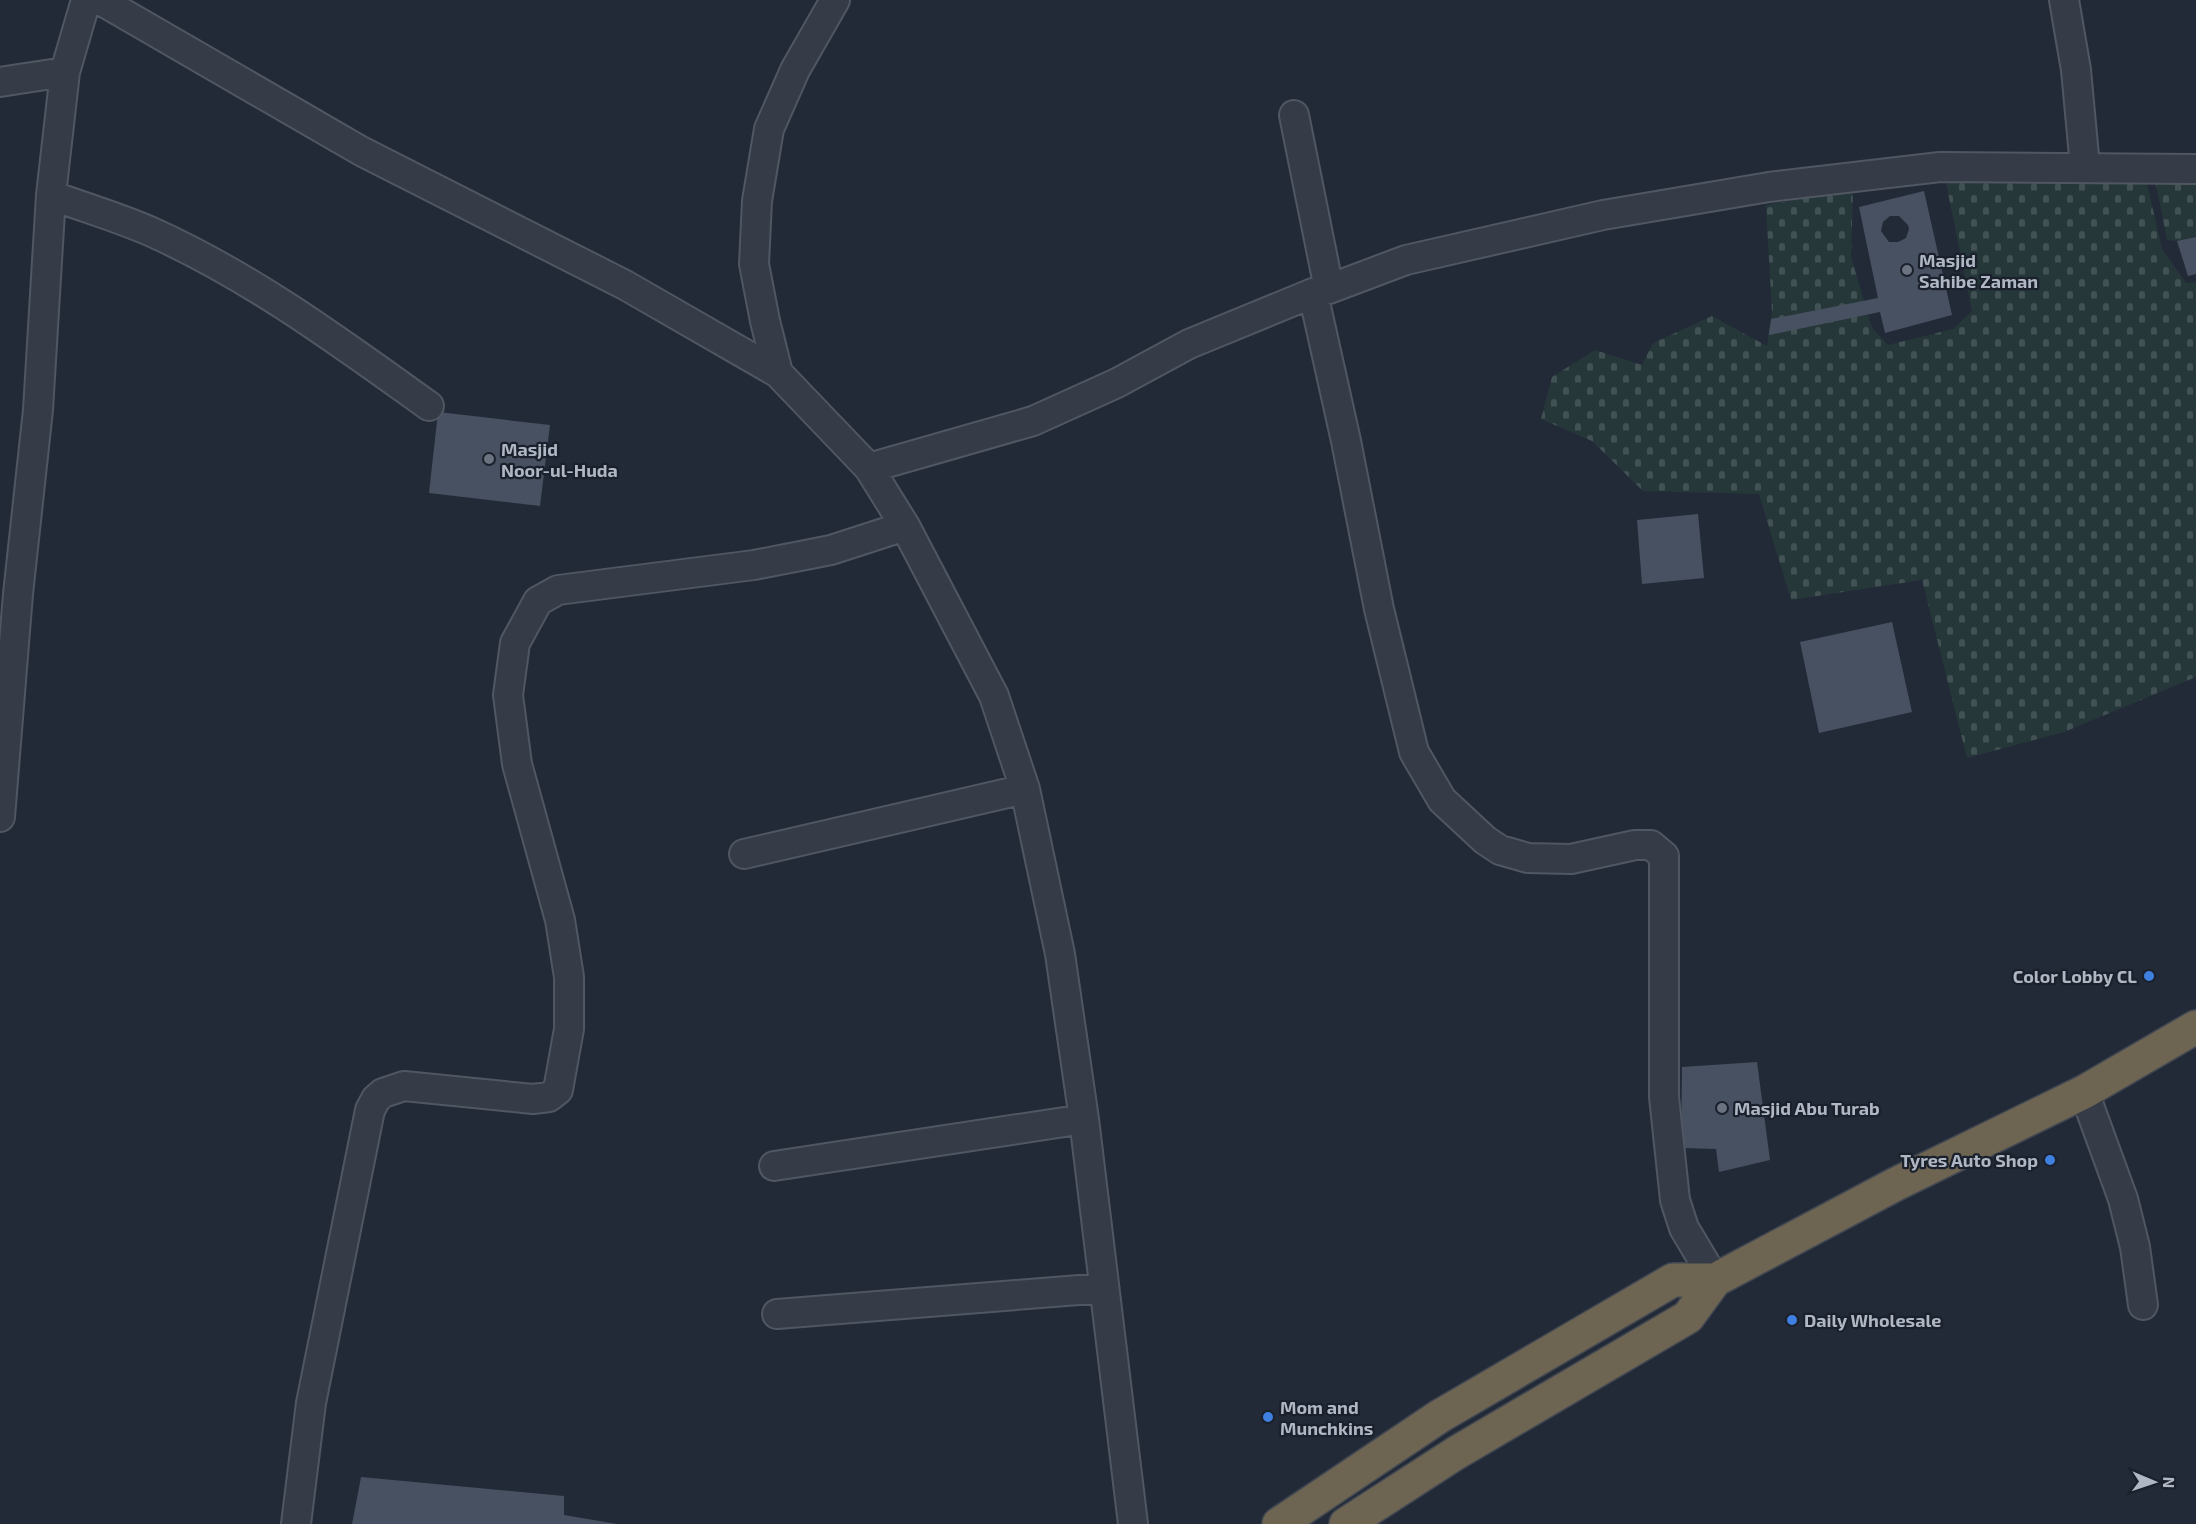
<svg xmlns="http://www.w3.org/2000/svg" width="2196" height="1524" font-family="'Exo 2',sans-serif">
<defs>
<pattern id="cemetery-stones" width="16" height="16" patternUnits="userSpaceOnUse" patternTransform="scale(1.5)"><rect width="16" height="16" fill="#253739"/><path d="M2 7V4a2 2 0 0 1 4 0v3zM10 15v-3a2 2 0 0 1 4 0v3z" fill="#425254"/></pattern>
</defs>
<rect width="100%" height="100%" fill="#222a37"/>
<path fill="url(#cemetery-stones)" d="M2154,174H2196V237L2177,241L2167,240Z
M1945,178L2146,179L2162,249L2186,283L2196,282V677L2064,732L1967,758L1922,580L1791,600L1759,494L1643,491L1592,441L1541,419L1552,377L1595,350L1642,365L1653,343L1712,316L1767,346L1772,313L1766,205L1853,190L1851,257L1872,328L1888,345L1953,329L1972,311Z"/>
<path fill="#485161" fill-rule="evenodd" d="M1924,191L1952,315L1885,333L1880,312L1769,335L1771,319L1878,298L1859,207ZM1890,216H1899L1908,225L1909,229L1906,238L1898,242H1889L1881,231L1883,222Z
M2196,237V274L2188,276L2177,241Z
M438,412L550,425L540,506L429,493Z
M1698,514L1704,578L1642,584L1637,520Z
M1892,622L1912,712L1819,733L1800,642Z
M1757,1062L1770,1160L1719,1172L1716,1149L1681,1148L1682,1067Z
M361,1477L564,1496V1515L617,1524H352Z"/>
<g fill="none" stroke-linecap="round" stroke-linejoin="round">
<defs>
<path id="street" d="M100,0L361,151L625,285L778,373L869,468L905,526L994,696L1025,789L1060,954L1084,1119L1133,1524
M2064,0L2076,70L2085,167
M0,82L65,72
M1294,115L1329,289
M51,195C85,208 121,218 154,233C253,278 341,343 429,406
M1313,293L1346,441L1379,609L1414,752L1442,800L1485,840L1500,850L1528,858L1571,859L1635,845H1651L1664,856V1097L1675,1200L1684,1228L1715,1280
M778,373L765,321L754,264L757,201L769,129L795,70L835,0
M869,468L1033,421L1117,383L1189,344L1313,293L1329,289L1406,260L1603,215L1769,187L1940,167L2196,169
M0,817L18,594L38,410L51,195L65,72L86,0
M744,854L1025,789
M2084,1092L2123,1199L2135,1247L2143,1305
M774,1166L1084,1119
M777,1314L1104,1288
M296,1524L311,1403L370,1110L376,1099L383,1093L404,1086L533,1099L549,1097L558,1090L569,1029V977L560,920L517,764L508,695L515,643L538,601L558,590L754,565L831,550L905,526"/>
<path id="highway" d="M1279,1524L1440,1416L1673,1280H1715
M1346,1524L1456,1453L1688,1317L1715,1280L1896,1184L2084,1092L2196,1027"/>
</defs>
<use href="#street" stroke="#505762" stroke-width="32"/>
<use href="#highway" stroke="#404752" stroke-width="36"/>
<use href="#street" stroke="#353c47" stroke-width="28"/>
<use href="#highway" stroke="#6d6452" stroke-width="33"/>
</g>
<g fill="#6b7280" stroke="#1a212c" stroke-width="2">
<circle cx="1907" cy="270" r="6"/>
<circle cx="489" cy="459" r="6"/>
<circle cx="1722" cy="1108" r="6"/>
</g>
<g fill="#3f7fe0" stroke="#1a212c" stroke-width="2">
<circle cx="2149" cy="976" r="6"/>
<circle cx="2050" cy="1160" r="6"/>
<circle cx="1792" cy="1320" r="6"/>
<circle cx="1268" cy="1417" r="6"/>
</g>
<g text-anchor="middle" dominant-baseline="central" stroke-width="4.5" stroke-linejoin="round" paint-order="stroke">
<g font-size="18" font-weight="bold" fill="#b0b7c4" stroke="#1a212c" text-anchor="start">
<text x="1919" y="260">Masjid<tspan x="1919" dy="21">Sahibe Zaman</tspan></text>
<text x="501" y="449">Masjid<tspan x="501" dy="21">Noor-ul-Huda</tspan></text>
<text x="2137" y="976" text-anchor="end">Color Lobby CL</text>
<text x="1734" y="1108">Masjid Abu Turab</text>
<text x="2038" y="1160" text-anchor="end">Tyres Auto Shop</text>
<text x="1804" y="1320">Daily Wholesale</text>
<text x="1280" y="1407">Mom and<tspan x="1280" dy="21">Munchkins</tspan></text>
</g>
</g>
<g transform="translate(2154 1482) rotate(92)" stroke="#1a212c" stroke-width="4.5" paint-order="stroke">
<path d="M0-4.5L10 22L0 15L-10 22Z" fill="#b0b7c4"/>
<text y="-9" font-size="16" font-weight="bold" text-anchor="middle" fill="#b0b7c4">N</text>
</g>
</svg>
